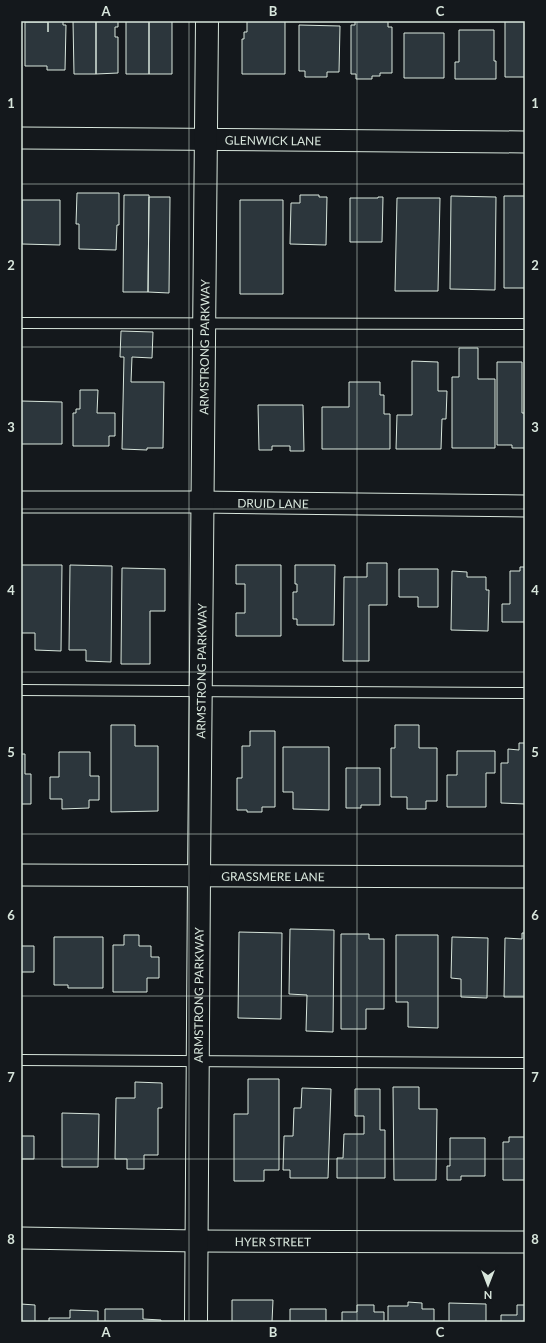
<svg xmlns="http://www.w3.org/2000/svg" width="546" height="1343" font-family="Lato,sans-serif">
<rect width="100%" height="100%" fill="#14181c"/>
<path fill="#2c363c" stroke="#d8e6dc" d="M48,21H63V25H66L65,70H47V66H25V22H48V32Z
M73,21H96V74H74Z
M96,21H118V27H115V37H118V73L96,74Z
M126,21H149V74H126Z
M149,21H172V74H149Z
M247,21H285V74H242V39H244V32H247Z
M355,21H388V27H392V73H380V76H372V79H356V74H351V25H355Z
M505,21H525V77H505Z
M299,25L340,26L339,72H327V77H305V71H299Z
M459,30H494V61H496V79H455V62H459Z
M404,33H444V78H404Z
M77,193H119V225H117L116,250L79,249V224H76Z
M124,195H149L148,292H123Z
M300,195H319V197H327L326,245L290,244L291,203H300Z
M451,196L496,197L495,290L450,289Z
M504,196H525V288H504Z
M149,197H170L169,293L148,292Z
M378,197H383L382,242H350V198H378Z
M397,198H440L438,291H395Z
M22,200H60V245L22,244Z
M240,200H283V294H240Z
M121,331L153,332L152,358L132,357L131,382H164L163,448H147V450L122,449L124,357H120Z
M459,348H478V379H495V448H452V377H459Z
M412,361L438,362V391H447L446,419H442L441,449H396L397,415H412Z
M497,362H522V413H525V448H512V445H497Z
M349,382H380V395H384V414H390V449H322V407H349Z
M80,390H98L97,413H115V436H109V446H73V413H76V409H80Z
M21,401L62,402V444H21Z
M258,405H303L304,451H290V446H272V450H259Z
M367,563H387V605H369V661H343L344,577H367Z
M21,565H62L61,651L35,650V633H21Z
M70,565L112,566L111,662L86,661V650H69Z
M236,565H281V636H236V613H245V584H236Z
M295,565H335L334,625H297V619H293V592H297V584H295Z
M520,567H525V622H502V604H510V571H520Z
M122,568L165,569V611H150V664H121Z
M399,569H438V607H418V597H399Z
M452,571L467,572V577H486V590H489L488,631L451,630Z
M111,725H135V746H158V811L111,812Z
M395,725H419V748H437V801H426V809H407V797H391V748H395Z
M250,731H275V807H262V812H247V810H237V778H242V746H250Z
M519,743H525V804L501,803V763H508V749L519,750Z
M283,747H329V810L293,809V792H283Z
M457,751H495V773H486V807H447V775H457Z
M59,752H90V776H99V800H89V808L62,809V799H50V777H59Z
M21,754H25V774H31V804H21Z
M346,768H380V805H361V808H346Z
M290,929L334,930L333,1032L306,1031L307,995L289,994Z
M239,932L282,933L281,1019L238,1018Z
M522,933H525V997H504L505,938L522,939Z
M341,934H369V939H384V1009H366V1029H341Z
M124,935H139V946H151V957H159V978H147V992H113V945H124Z
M396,935H438V1028L408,1027V1002H396Z
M54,937H103V988H68V985H54Z
M452,937L488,938L487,998L461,997V979L451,978Z
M21,946H34V972H21Z
M248,1079H279V1170H264V1181H234V1114H248Z
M135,1082L162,1083V1108H158V1155H144V1169H127V1159H115L116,1098H135Z
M393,1087H419V1109H437L436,1180H394Z
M302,1088L331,1089L328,1178H290V1170H283L284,1136H293L294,1108H301Z
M355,1089H380V1130H385V1178H337V1158H343L344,1134H364V1116H355Z
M62,1113L99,1114L98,1167H62Z
M525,1117V1180H503V1142H509V1137H525Z
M21,1136H34V1159H21Z
M450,1138H485V1176H461V1180H447V1166H450Z
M232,1300H273L272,1322H232Z
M408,1302L422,1303V1309H434V1322H388V1306H408Z
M449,1303L486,1304V1322H449Z
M21,1304L35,1305V1322H21Z
M357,1305H374V1312H384V1322H342V1312H357Z
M517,1305H525V1322H501V1315H517Z
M105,1309H143V1319L161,1320V1322H105Z
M290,1309H326V1322H290Z
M70,1310L98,1311V1322H49V1318H70Z"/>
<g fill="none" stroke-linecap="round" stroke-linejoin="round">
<defs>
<path id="service" d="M21,323L525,324
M21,690L525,693
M21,1060L525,1063"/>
<g id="minor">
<path id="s1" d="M21,138L525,142"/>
<path id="s2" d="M21,502H202L525,506"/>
<path id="s3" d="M21,875L525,877"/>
<path id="s4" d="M21,1238L197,1241L525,1242"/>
</g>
<g id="tertiary">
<path id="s5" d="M196,1322L199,876L207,21"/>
</g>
</defs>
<use href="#service" stroke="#d8e6dc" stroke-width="12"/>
<use href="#minor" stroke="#d8e6dc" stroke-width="23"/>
<use href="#tertiary" stroke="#d8e6dc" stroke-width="24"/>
<use href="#service" stroke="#14181c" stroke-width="10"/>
<use href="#minor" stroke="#14181c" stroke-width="21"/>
<use href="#tertiary" stroke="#14181c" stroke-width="22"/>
</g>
<path fill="none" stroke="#d8e6dc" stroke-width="1" stroke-opacity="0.55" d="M189,21V1322M357,21V1322M21,184H525M21,347H525M21,509H525M21,672H525M21,834H525M21,996H525M21,1159H525"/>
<g text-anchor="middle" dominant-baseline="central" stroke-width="3" stroke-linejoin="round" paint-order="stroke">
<g font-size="12" fill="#d8e6dc" stroke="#14181c">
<text stroke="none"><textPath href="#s1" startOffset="252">GLENWICK LANE</textPath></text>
<text stroke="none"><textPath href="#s5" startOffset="975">ARMSTRONG PARKWAY</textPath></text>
<text stroke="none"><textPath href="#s2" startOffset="252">DRUID LANE</textPath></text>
<text stroke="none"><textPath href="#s5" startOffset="651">ARMSTRONG PARKWAY</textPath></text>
<text stroke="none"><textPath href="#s3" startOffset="252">GRASSMERE LANE</textPath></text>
<text stroke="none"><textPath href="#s5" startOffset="327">ARMSTRONG PARKWAY</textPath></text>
<text stroke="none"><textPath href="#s4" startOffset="252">HYER STREET</textPath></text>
</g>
</g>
<rect width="546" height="1343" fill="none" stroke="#14181c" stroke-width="44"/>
<g transform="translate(488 1285) rotate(180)" stroke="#14181c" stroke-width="3" paint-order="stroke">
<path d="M0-3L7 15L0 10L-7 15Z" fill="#d8e6dc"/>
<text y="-6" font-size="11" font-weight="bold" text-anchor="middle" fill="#d8e6dc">N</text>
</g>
<rect x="22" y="22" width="502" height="1299" fill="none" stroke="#d8e6dc" stroke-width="1.5"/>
<g font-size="13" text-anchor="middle" font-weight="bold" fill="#d8e6dc">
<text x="106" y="16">A</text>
<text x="273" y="16">B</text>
<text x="440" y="16">C</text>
<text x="11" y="108">1</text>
<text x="535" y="108">1</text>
<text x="11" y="270">2</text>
<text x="535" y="270">2</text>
<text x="11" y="432">3</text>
<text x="535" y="432">3</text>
<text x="11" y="595">4</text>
<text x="535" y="595">4</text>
<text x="11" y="757">5</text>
<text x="535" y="757">5</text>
<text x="11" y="920">6</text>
<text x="535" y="920">6</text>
<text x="11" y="1082">7</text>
<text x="535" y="1082">7</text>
<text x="11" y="1244">8</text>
<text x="535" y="1244">8</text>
<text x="106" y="1337">A</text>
<text x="273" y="1337">B</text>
<text x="440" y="1337">C</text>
</g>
</svg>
